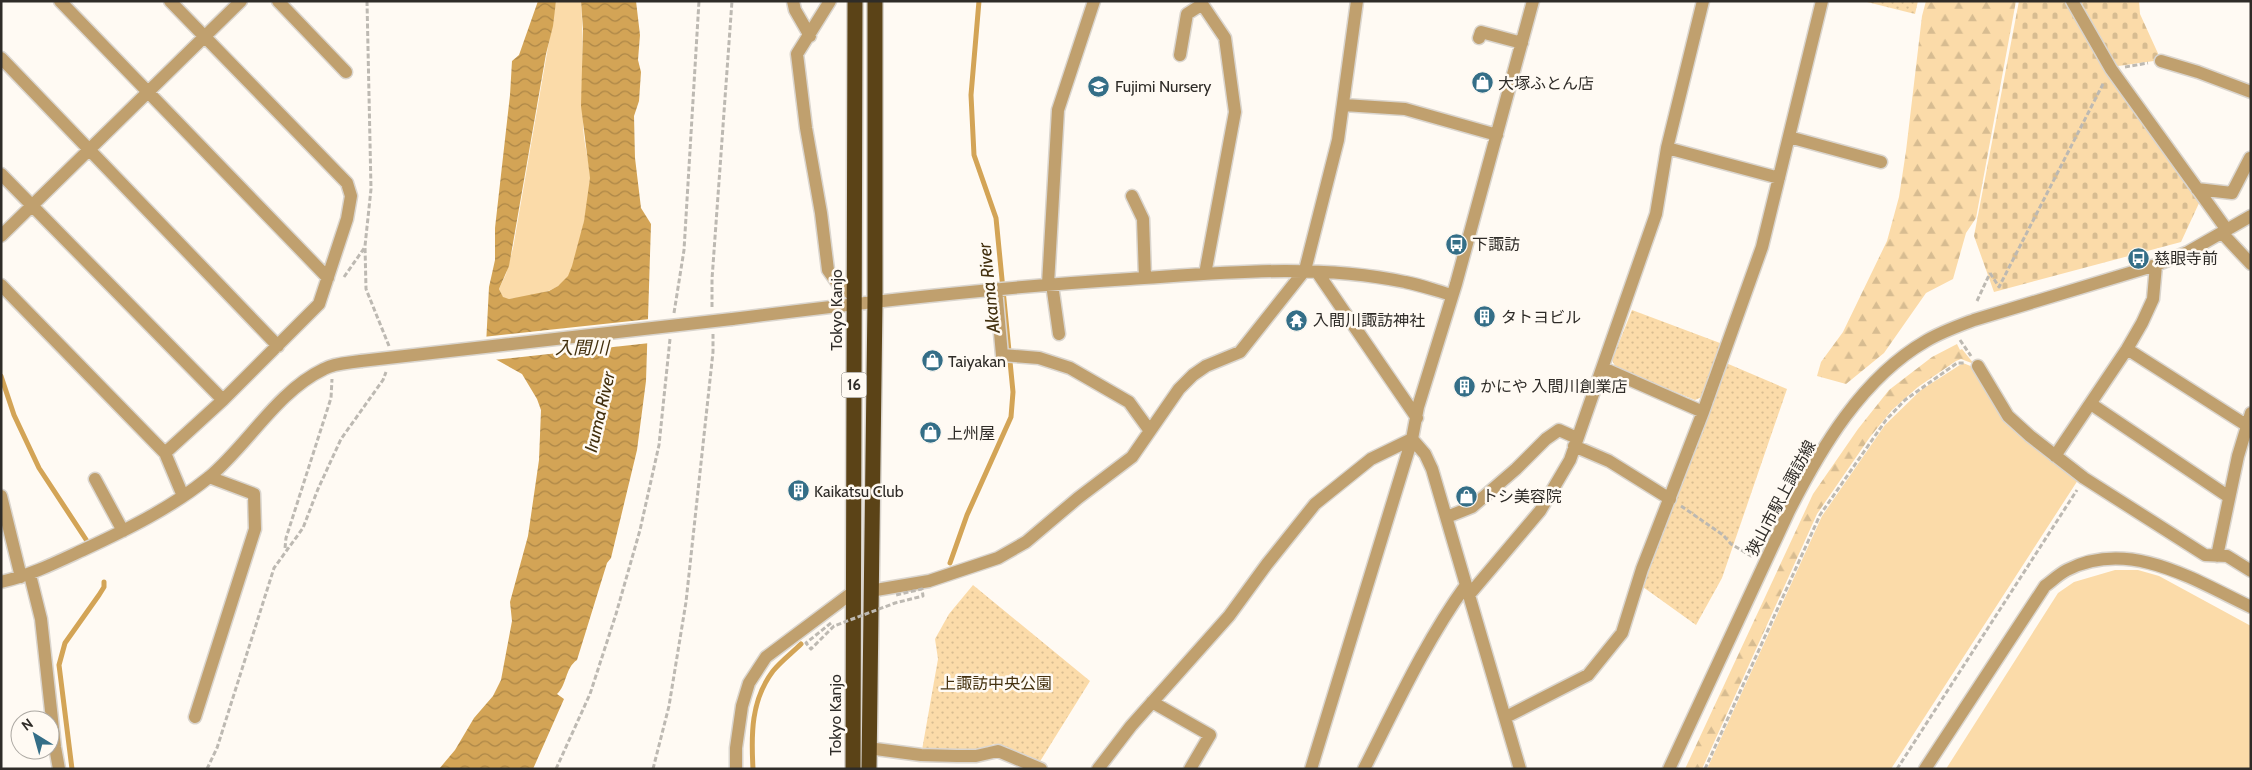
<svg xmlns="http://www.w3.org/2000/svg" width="2252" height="770" font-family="Cabin,'Noto Sans JP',sans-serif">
<defs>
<pattern id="forest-firs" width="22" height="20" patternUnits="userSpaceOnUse" patternTransform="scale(1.25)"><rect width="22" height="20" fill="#fbdba9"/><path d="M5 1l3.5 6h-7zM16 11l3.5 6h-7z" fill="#d7bc91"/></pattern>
<pattern id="cemetery-stones" width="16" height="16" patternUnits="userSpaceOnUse" patternTransform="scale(1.25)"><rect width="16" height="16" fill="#fbdba9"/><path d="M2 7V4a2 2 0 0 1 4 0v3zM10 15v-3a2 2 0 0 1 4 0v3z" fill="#d7bc91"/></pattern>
<pattern id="park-dots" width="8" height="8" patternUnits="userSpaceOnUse" patternTransform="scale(1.25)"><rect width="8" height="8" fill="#fbdba9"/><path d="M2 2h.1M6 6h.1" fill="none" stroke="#d7bc91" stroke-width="1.8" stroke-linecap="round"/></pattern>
<pattern id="water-waves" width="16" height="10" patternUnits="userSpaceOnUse" patternTransform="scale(1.25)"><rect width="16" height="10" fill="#d3a456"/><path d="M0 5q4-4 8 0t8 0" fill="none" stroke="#ac8647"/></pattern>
</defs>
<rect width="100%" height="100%" fill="#fffaf3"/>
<path fill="#fbdba9" d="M556,1H581C584,42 581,83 583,123C583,141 589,159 590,176C591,194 577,263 568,277C555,294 529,296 509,299L503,298L499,289L506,274L513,248Z
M1963,363L1973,367L2004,420L2047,458L2078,480L1891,769H1707L1822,516L1885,425L1921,390Z
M2115,570H2138L2159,576L2251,626V769H1946L2058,593L2074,582Z"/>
<path fill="url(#forest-firs)" d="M1926,1H2016L1976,218L1966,233L1953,279L1926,293L1884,353L1846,384L1817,376L1821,362L1843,332L1887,241L1899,197L1906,151L1922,16Z
M1957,344L1960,350L1962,349L1974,364L1961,359L1956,361L1918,387L1892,410L1870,437L1817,514L1702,769H1685L1813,494L1858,429L1889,390L1932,357Z"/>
<path fill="url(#cemetery-stones)" d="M2019,1H2070L2200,201L2181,242L1994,292L1974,236Z
M2074,1H2139L2140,14L2161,60L2111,67Z"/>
<path fill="url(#park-dots)" d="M1863,1H1918L1915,14Z
M1632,310L1720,343L1702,397L1695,400L1616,368L1612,360Z
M1726,363L1787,389L1722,578L1696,625L1643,587Z
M973,585L1090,681L1039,763L994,744L973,752L922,750L938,659L935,639L949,614Z"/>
<path fill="url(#water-waves)" d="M538,1H556L553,26L546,54L509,266L499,289L503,297L509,299L549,291L558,286L568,276L572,266L584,221L590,178L581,106L583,29L581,1H636L640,35L638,60L641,72L639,101L634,116L635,158L641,208L651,224L646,381L637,450L611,558L607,563L577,660C565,668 567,685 557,694L564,699L533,769H439L455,750L474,718L493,696L501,680L512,621L510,602L528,536L539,460L541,410L537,399L522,374L497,360L488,351L486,345L489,287L495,260V228L510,95L512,61L519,55Z"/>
<path fill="#fffaf3" d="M650,319V343L493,360L486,353L483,345V337Z"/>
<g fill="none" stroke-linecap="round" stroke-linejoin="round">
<path stroke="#d3a456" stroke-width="5" d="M1,376L14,415L39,468L87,541
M950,563L967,515L1011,417L1013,392L996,218L974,155L971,95L979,1
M72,769L59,665L65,643L99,595L104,587V582
M753,769C751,734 751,700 773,671C781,661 792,653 801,644"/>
<defs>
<path id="minor" d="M60,1L328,278
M278,1L346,72
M793,1L795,10L810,36
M830,1L797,54L806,128L821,213L828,270L838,284L854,296
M1200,1L1225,38L1235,112L1205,274
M2072,1L2111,69L2227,230
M1479,38L1481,32L1522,43
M1180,55L1187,14L1201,5
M1,58L278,346
M2161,61L2198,72L2251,92
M1344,105L1405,109L1497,135
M1789,137L1881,162
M1667,148L1779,178
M1,174L223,400
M2197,189L2232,193L2250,158
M1132,196L1143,219L1145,278
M2222,233L2251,264
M1,236L241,1
M1317,272L1417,418
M1048,284L1058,110L1094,1
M1052,284L1059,334
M1,285L165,453L183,496
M996,289L1002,355L1039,358L1070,368L1129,402L1150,431
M732,319C865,302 997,287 1130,279C1222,273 1315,263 1405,282C1421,285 1437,291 1452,295
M2127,349L2246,425
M1978,366L2008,416L2030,436L2084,478L2205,555L2227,556L2251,571
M1603,368L1703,412
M2091,404L2229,497
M1574,446L1609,461L1670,499
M165,453L223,400L319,304L347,219L351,196L347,183L170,1
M2055,456L2127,349L2142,323L2153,299L2156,265
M95,479L123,531
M1,496L21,577
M1447,517L1472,507L1516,469L1546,439L1559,430L1577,438
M2217,556L2238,456L2251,413
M30,575L41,619L55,747L59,769
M1,582C31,575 55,563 83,550C126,530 171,508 208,478C248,445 276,392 324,369C335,363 349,363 361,361
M870,591L929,581L998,558L1026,542L1078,498L1132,457L1179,389L1193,375L1206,366L1240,352L1305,270L1338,140L1357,1
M1469,595L1540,511L1570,460L1656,214L1667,148L1703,1
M1152,702L1210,735L1190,769
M195,717L255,529L254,494L209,477
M1506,717L1588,675L1622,633L1642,569L1703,412L1762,247L1822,1
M868,748L921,755L957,756H976L998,751L1041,769
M736,769V748L742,706L749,683L766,657L853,592
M1098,769L1131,726L1229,616L1267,564L1315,504L1371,459L1412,439L1425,454L1432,469L1520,769
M1311,769L1412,439L1418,407L1456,284L1533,1
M1364,769C1396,706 1425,642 1466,585
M1669,769L1789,511C1821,448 1862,378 1926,341C1941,332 1958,326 1974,320L2156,265L2188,252L2251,216
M1925,769L2045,586C2052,581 2059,574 2067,570C2130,538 2194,580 2251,607"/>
<path id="highway" d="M853,769L855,1
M869,769L875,301V1"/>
</defs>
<use href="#minor" stroke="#dad5ce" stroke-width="15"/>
<use href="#highway" stroke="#dad5ce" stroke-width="18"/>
<path stroke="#bdb9b2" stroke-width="3" stroke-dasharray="5 2.5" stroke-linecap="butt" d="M367,1L371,189L365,246L366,289L389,346
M2125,67L2148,63
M1990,273L1999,287L2104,82
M344,277L365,247
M1977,301L1990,273
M712,307V279L732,1
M674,313L684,250L699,1
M1960,340L1971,356
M1681,506L1723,535L1731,544L1753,557
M285,548L286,538L331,398L332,379
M207,769L217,748L274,568L303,528L318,489L341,439L383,380L386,372
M556,769L590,694L616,614L640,530L659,445L670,339
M653,769L669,706L686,602L713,352V334
M1705,769L1820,515L1886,420L1905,400L1957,363H1966
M1897,769L2077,490"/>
<use href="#minor" stroke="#c0a06e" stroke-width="12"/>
<use href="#highway" stroke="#5b4317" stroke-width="15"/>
<defs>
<path id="minor-bridge" d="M361,361L732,319"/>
</defs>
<use href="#minor-bridge" stroke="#dad5ce" stroke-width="15" stroke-linecap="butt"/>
<path stroke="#bdb9b2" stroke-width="3" stroke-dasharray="5 2.5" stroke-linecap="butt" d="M831,623L806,643L811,649L834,626L895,603L923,596L922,589L896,595"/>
<use href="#minor-bridge" stroke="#c0a06e" stroke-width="12"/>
</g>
<defs>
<symbol id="shop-disc" viewBox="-11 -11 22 22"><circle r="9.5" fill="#346e87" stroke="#fffaf3"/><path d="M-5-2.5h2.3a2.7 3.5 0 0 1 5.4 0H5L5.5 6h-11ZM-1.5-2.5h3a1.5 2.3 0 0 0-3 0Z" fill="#fff"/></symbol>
<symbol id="school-disc" viewBox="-11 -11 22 22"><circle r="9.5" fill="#346e87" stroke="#fffaf3"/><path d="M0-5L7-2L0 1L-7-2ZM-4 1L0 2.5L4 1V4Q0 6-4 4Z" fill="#fff"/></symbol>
<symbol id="bus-disc" viewBox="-11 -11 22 22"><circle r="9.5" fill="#346e87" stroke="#fffaf3"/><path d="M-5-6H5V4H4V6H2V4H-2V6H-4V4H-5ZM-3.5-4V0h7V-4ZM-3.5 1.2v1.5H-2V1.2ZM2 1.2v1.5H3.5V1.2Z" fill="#fff"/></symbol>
<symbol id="building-disc" viewBox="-11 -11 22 22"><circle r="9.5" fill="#346e87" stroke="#fffaf3"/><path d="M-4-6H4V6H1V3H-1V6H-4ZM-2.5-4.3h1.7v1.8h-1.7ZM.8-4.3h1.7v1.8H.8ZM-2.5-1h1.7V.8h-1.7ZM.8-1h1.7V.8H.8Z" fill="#fff"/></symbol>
<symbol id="temple-disc" viewBox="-11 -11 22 22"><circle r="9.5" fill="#346e87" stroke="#fffaf3"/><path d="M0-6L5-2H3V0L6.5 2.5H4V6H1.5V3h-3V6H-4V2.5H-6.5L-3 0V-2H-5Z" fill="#fff"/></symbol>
</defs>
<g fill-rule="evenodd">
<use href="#shop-disc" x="1470" y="70" width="25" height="25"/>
<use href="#school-disc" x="1086" y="74" width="25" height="25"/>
<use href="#bus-disc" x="1444" y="232" width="25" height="25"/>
<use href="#bus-disc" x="2126" y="246" width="25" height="25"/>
<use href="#building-disc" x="1472" y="304" width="25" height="25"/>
<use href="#temple-disc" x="1284" y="308" width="25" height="25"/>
<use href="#shop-disc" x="920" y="348" width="25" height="25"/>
<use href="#building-disc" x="1452" y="374" width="25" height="25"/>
<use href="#shop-disc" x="918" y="420" width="25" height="25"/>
<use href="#building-disc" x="786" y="478" width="25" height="25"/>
<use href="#shop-disc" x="1454" y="484" width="25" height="25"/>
</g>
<g text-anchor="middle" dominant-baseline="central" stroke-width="5" stroke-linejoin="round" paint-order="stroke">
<rect fill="#fffaf3" stroke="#6d6a65" stroke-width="1" x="841.5" y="372.5" width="25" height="25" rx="4"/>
<g font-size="15" font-weight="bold" fill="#2f2c28">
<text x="854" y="385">16</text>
</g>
<g font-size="16" fill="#2f2c28" stroke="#fffaf3" text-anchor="start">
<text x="1498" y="83">大塚ふとん店</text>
<text x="1115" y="86">Fujimi Nursery</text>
<text x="1472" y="244">下諏訪</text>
<text x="2154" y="258">慈眼寺前</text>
<text x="1501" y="317">タトヨビル</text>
<text x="1313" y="320">入間川諏訪神社</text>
<text x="948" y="361">Taiyakan</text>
<text x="1480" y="386">かにや 入間川創業店</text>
<text x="947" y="433">上州屋</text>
<text x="814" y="491">Kaikatsu Club</text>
<text x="1482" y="496">トシ美容院</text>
</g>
<g font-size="16" fill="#2f2c28" stroke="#fffaf3">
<text transform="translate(836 310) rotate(-90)">Tokyo Kanjo</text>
<text transform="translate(1781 498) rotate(-62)">狭山市駅上諏訪線</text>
<text transform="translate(835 715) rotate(-90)">Tokyo Kanjo</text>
</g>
<g font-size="16" fill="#453210" stroke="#fffaf3">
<text x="996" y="683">上諏訪中央公園</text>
</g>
<g font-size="18" font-style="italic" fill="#43300e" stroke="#fffaf3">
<text transform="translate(989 288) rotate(-96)">Akama River</text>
<text x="582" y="348">入間川</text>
<text transform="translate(600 412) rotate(-77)">Iruma River</text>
</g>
</g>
<rect width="2252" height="770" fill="none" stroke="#2f2c28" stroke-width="5"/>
<g transform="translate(35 735) rotate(323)"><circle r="24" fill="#fffaf3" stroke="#aca8a2"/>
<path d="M0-4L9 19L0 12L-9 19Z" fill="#346e87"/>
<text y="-8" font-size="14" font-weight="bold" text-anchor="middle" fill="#2f2c28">N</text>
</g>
</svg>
